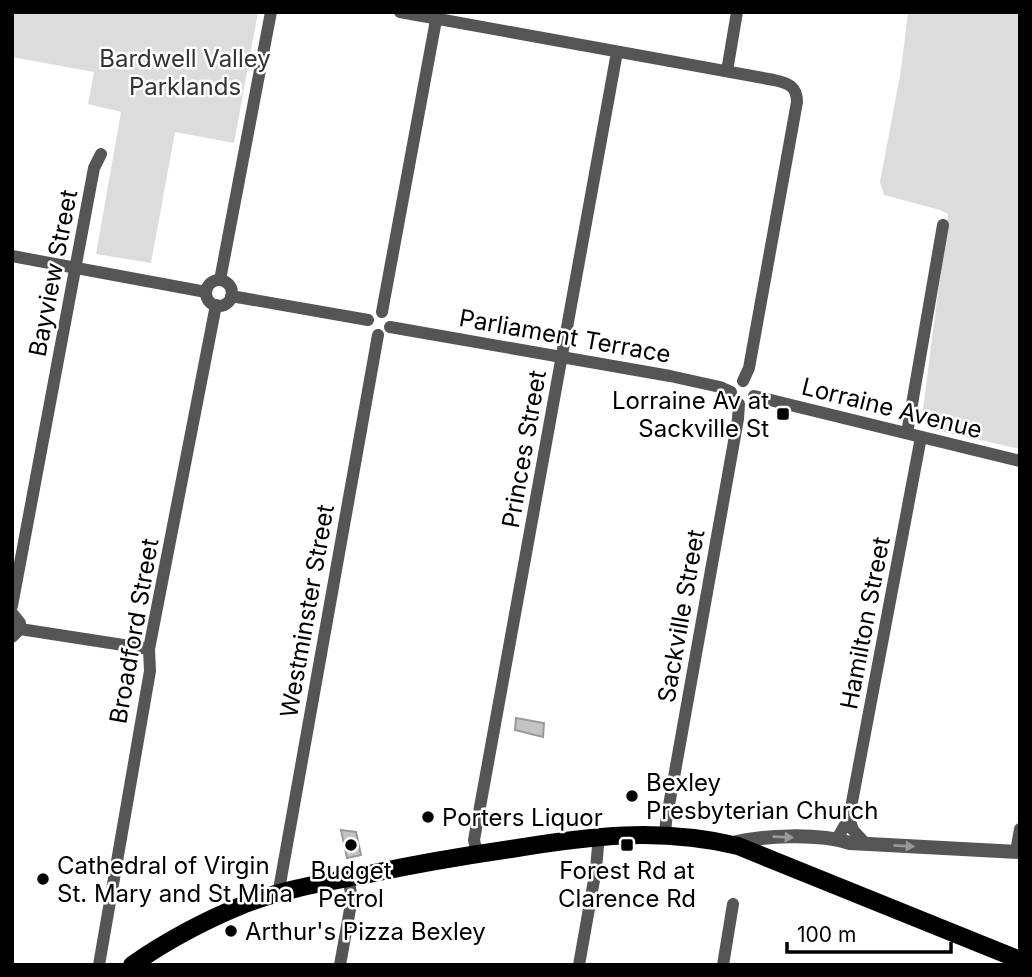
<svg xmlns="http://www.w3.org/2000/svg" width="1032" height="977" font-family="Inter,sans-serif">
<rect width="100%" height="100%" fill="#fff"/>
<path fill="#dcdcdc" d="M12,12H258L234,143L175,132L151,263L96,254L121,112L88,104L94,72L12,57Z
M908,12H1020V449L930,429L922,417L948,214L940,210L884,195L880,182L901,70Z"/>
<path fill="#c4c4c4" stroke="#999" stroke-width="2" d="M516,718L544,723L543,737L515,730Z
M341,830L356,832L361,855L347,858Z"/>
<g fill="none" stroke-linecap="round" stroke-linejoin="round">
<path stroke="#555" stroke-width="12" d="M400,12L774,80C788,83 797,86 797,102L749,368L743,381
M727,71L737,12
M12,256L206,292
M220,280L271,12
M206 293a13 13 0 1 1 26 0a13 13 0 1 1-26 0Z
M231,296L368,320
M382,312L436,20
M390,327L670,376L720,387L731,392
M754,396L1020,461
M907,433L943,225
M12,606L94,168L101,154
M12,613L20,623V629L12,637
M20,629L149,649
M665,836L666,822L738,419L739,404
M837,839L849,818
M866,844L853,830L849,818L921,437
M1016,852L1020,829
M477,854L474,840L617,52
M278,895L378,335
M99,965L150,671L149,649L216,305
M340,965L352,898L348,878
M579,965L596,869L599,835
M723,965L733,904"/>
<path stroke="#555" stroke-width="14" d="M730,844C762,835 818,833 850,843L1020,852"/>
<path stroke="#000" stroke-width="18" d="M132,965C166,941 206,920 245,904C283,889 328,882 369,874C416,864 463,856 511,849C590,836 658,827 738,846L1020,960"/>
</g>
<defs><path id="oneway-solid" d="M-6-.8H1V-3.2L6.5 0L1 3.2V.8H-6Z" transform="scale(1.75)"/></defs>
<g fill="#999">
<use href="#oneway-solid" transform="translate(783 837) rotate(2)"/>
<use href="#oneway-solid" transform="translate(904 846) rotate(3)"/>
</g>
<g fill="#000" stroke="#fff" stroke-width="2.5">
<rect x="776" y="407" width="14" height="14" rx="3.5"/>
<circle cx="632" cy="796" r="7"/>
<circle cx="428" cy="817" r="7"/>
<circle cx="351" cy="845" r="7"/>
<rect x="620" y="838" width="14" height="14" rx="3.5"/>
<circle cx="43" cy="879" r="7"/>
<circle cx="231" cy="931" r="7"/>
</g>
<g text-anchor="middle" dominant-baseline="central" stroke-width="5" stroke-linejoin="round" paint-order="stroke">
<g font-size="24" fill="#333" stroke="#fff">
<text x="185" y="58">Bardwell Valley<tspan x="185" dy="28">Parklands</tspan></text>
</g>
<g font-size="24" fill="#000" stroke="#fff">
<text transform="translate(53 273) rotate(-79)">Bayview Street</text>
<text transform="translate(565 336) rotate(10)">Parliament Terrace</text>
<text transform="translate(892 408) rotate(14)">Lorraine Avenue</text>
<text transform="translate(524 449) rotate(-80)">Princes Street</text>
<text transform="translate(307 611) rotate(-80)">Westminster Street</text>
<text transform="translate(681 616) rotate(-80)">Sackville Street</text>
<text transform="translate(865 623) rotate(-79)">Hamilton Street</text>
<text transform="translate(134 631) rotate(-80)">Broadford Street</text>
</g>
<g font-size="24" fill="#000" stroke="#fff" text-anchor="start">
<text x="769" y="400" text-anchor="end">Lorraine Av at<tspan x="769" dy="28">Sackville St</tspan></text>
<text x="646" y="782">Bexley<tspan x="646" dy="28">Presbyterian Church</tspan></text>
<text x="442" y="817">Porters Liquor</text>
<text x="57" y="865">Cathedral of Virgin<tspan x="57" dy="28">St. Mary and St Mina</tspan></text>
<text x="351" y="870" text-anchor="middle">Budget<tspan x="351" dy="28">Petrol</tspan></text>
<text x="627" y="870" text-anchor="middle">Forest Rd at<tspan x="627" dy="28">Clarence Rd</tspan></text>
<text x="245" y="931">Arthur's Pizza Bexley</text>
</g>
</g>
<rect width="1032" height="977" fill="none" stroke="#000000" stroke-width="28"/>
<path d="M787 942v10h164v-10" fill="none" stroke="#000000" stroke-width="3.5"/>
<text x="797" y="942" font-size="21" fill="#000000" stroke="#ffffff" stroke-width="5" paint-order="stroke">100 m</text>
</svg>
